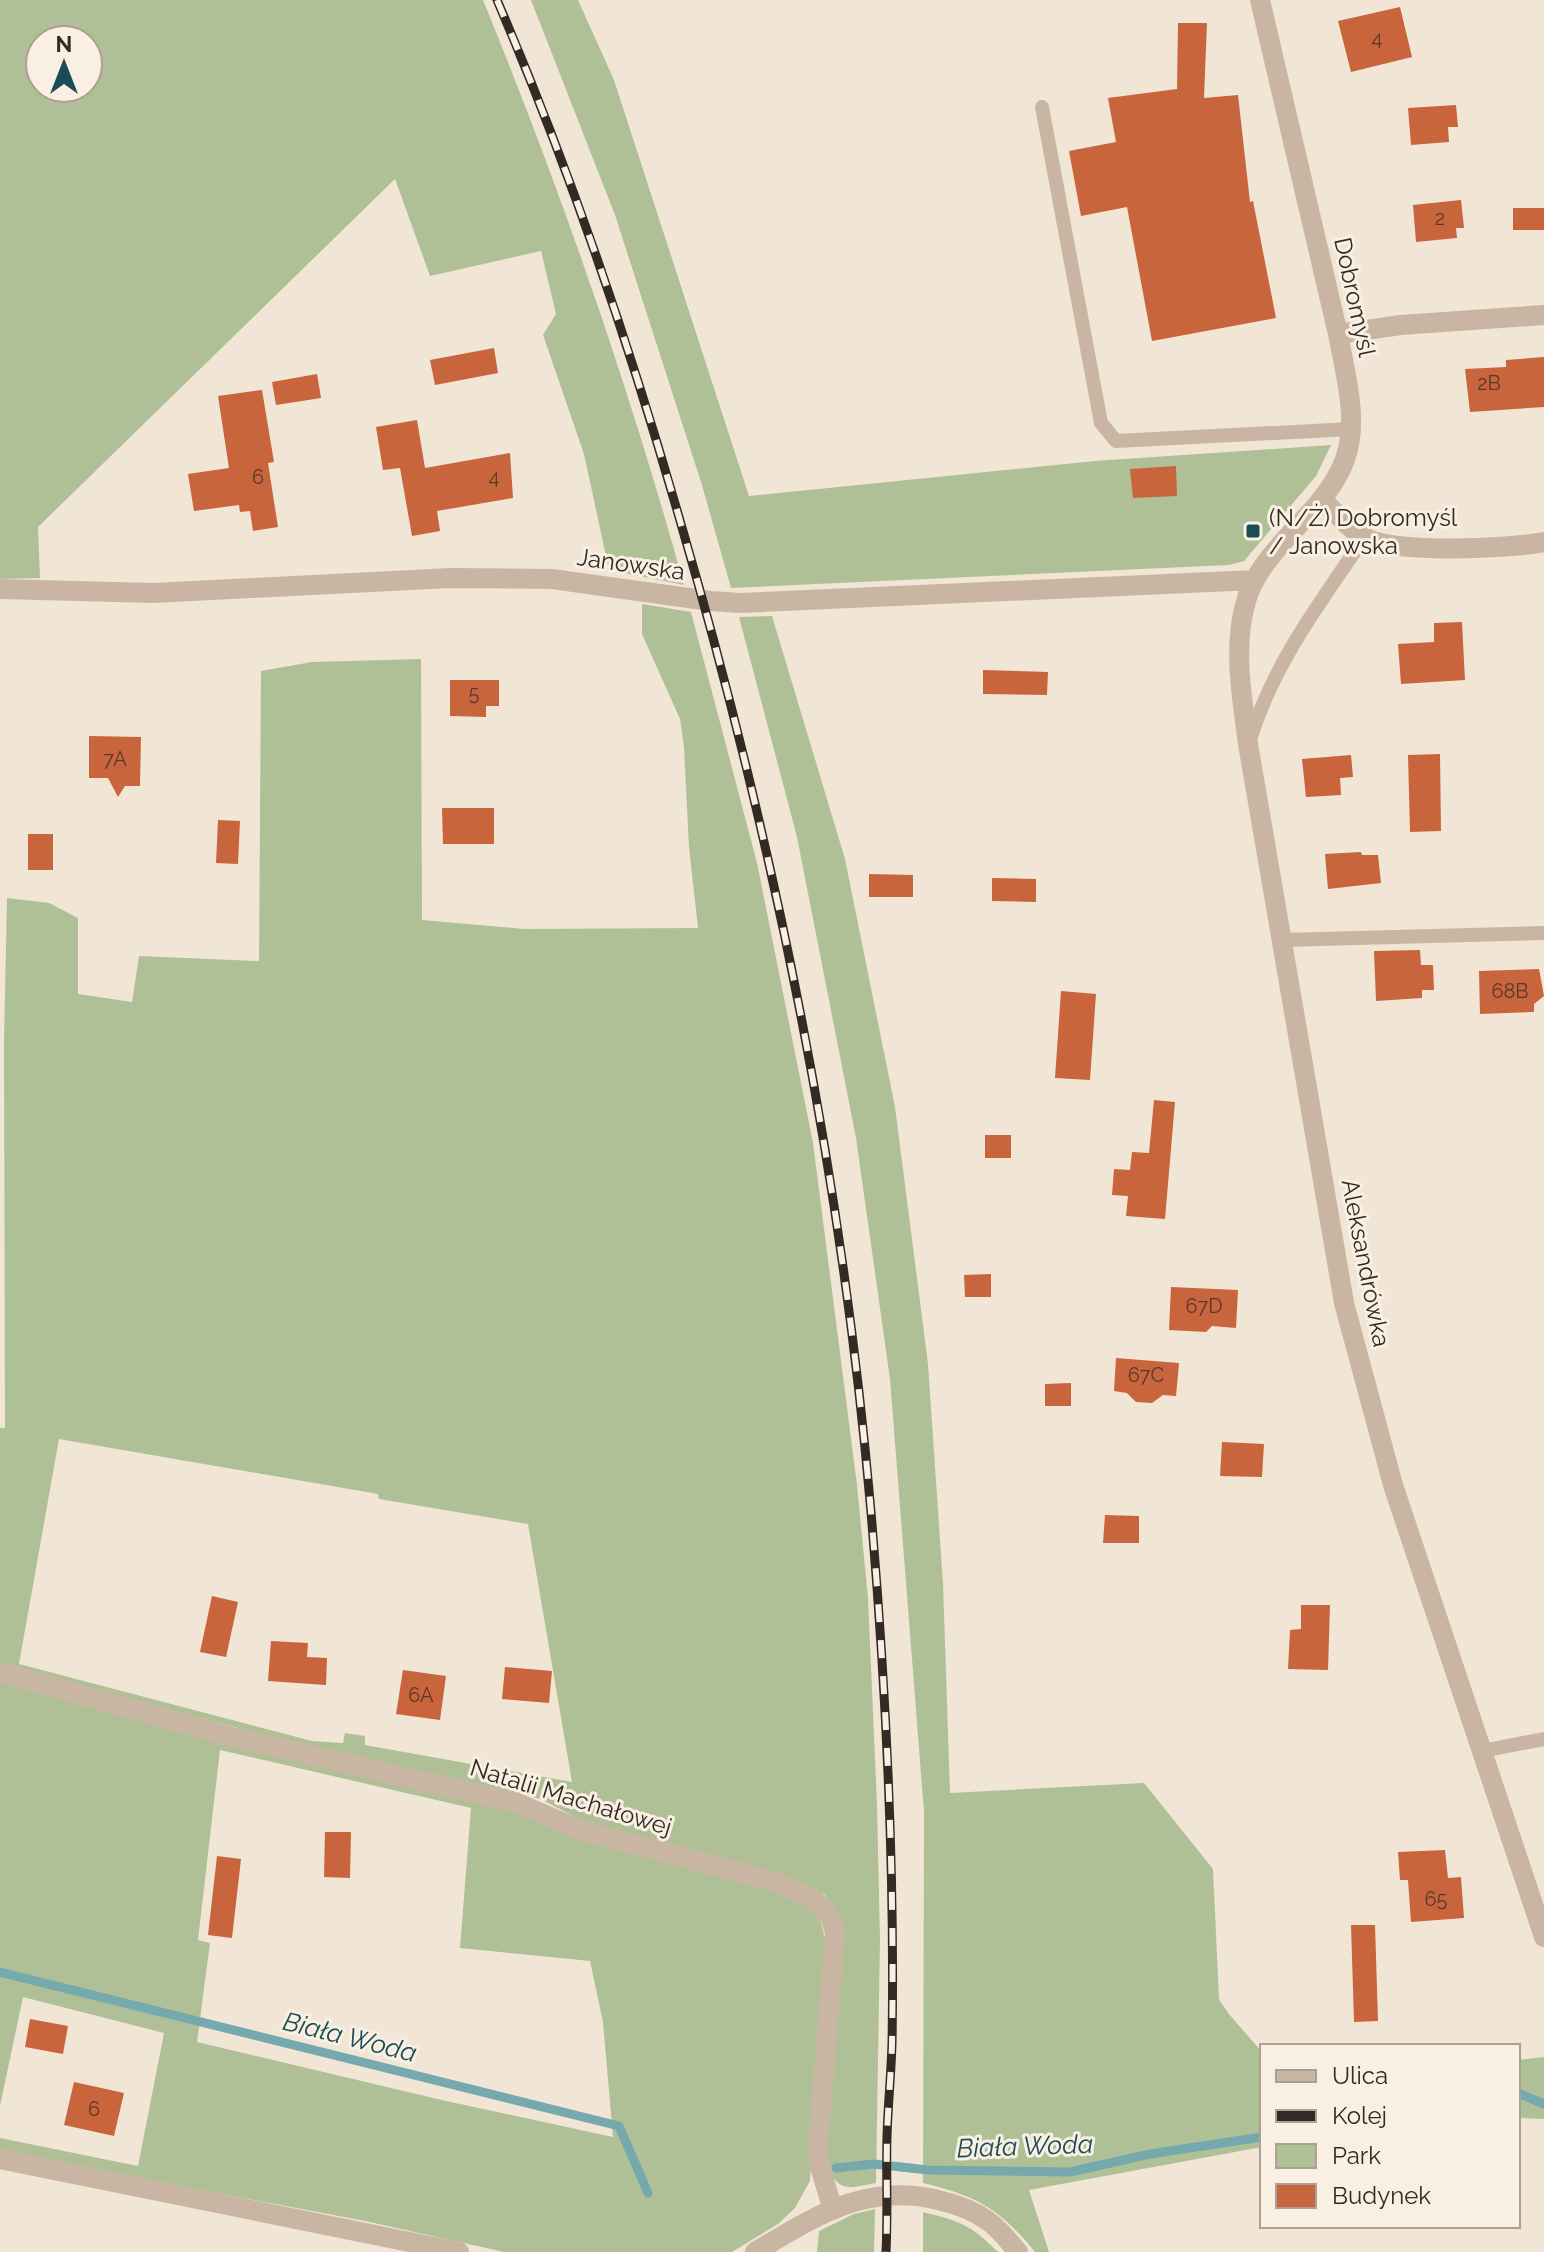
<svg xmlns="http://www.w3.org/2000/svg" width="1544" height="2252" font-family="Raleway,sans-serif">
<rect width="100%" height="100%" fill="#f1e5d6"/>
<path fill="#b0c096" fill-rule="evenodd" d="M0,0H483C561,191 629,386 684,585L609,570L584,454L543,335L556,314L541,251L430,276L395,179L38,527L40,578L0,579ZM40,40H88V88H40Z
M531,0H578L614,80L749,496L1095,461L1331,445L1316,476L1244,561L1229,565L731,588L702,485L615,215Z
M642,604L691,612L757,863L813,1143L857,1485L868,1598L877,1804L880,1939L876,2183C843,2190 837,2191 824,2158L841,1917L824,1894L791,1878L584,1822L541,1799L329,1752L0,1665V1428H5L4,1042L7,898L49,903L78,918V994L132,1002L139,956L259,961L261,671L312,662L421,659L422,920L524,929L698,928L689,847L684,747L680,719L642,634ZM59,1439L378,1494L379,1499L528,1524L572,1782L365,1745V1736L345,1733L343,1743L312,1741L19,1664Z
M772,616L845,859L895,1107L928,1364L943,1583L950,1793L1144,1783L1213,1869L1219,1999L1228,2013L1262,2052V2147L1029,2190L1049,2252H1035C1000,2209 977,2196 923,2183L924,1812L890,1379L856,1138L797,837L739,617Z
M0,1681L513,1810L765,1888L810,1905L821,1922L826,1943L810,2181L795,2208L778,2224L732,2252H504L365,2221L0,2152V2138L138,2166L164,2033L23,1997L0,2106ZM220,1750L471,1808L460,1948L590,1961L603,2022L613,2137L446,2101L197,2042L210,1943L198,1940Z
M1544,2057V2119L1518,2118V2060Z
M875,2209L874,2252H817L819,2231L854,2214Z
M923,2212C960,2221 971,2225 998,2252H923Z"/>
<g fill="none" stroke-linecap="round" stroke-linejoin="round">
<path stroke="#75a9ae" stroke-width="9" d="M0,1972L619,2126L648,2193
M1518,2093L1544,2104
M836,2168L874,2164L928,2170L1070,2172L1150,2154L1262,2137"/>
</g>
<path fill="#c8653c" d="M1400,7L1412,57L1351,72L1338,21Z
M1178,23H1207L1204,98L1238,95L1250,202L1253,201L1276,318L1152,341L1127,207L1081,216L1069,151L1116,142L1108,98L1177,89Z
M1456,105L1458,127H1448L1449,142L1411,145L1408,108Z
M1461,200L1464,228H1456L1457,238L1416,242L1413,205Z
M1513,208H1544V230H1513Z
M494,348L498,373L435,385L430,360Z
M1544,357V407L1470,412L1465,369L1506,367V360Z
M317,374L321,398L276,405L272,382Z
M262,390L274,462L268,463L278,527L253,531L250,511L240,512L239,505L194,511L188,474L229,468L218,396Z
M417,420L425,468L510,453L513,498L437,511L440,531L412,536L400,468L383,470L376,427Z
M1176,466L1177,496L1133,498L1130,469Z
M1462,622L1465,680L1401,684L1398,644L1434,642V623Z
M983,670L1048,672L1047,695L983,694Z
M450,680H499V706H486V717L450,716Z
M89,736L141,737L140,786H125L118,797L108,778H89Z
M1440,754L1441,831L1410,832L1408,755Z
M1351,755L1353,777L1340,778L1341,795L1306,797L1302,759Z
M442,808H494V844H443Z
M218,820L240,821L238,864L216,863Z
M28,834H53V870H28Z
M1361,852L1362,855H1378L1381,883L1328,889L1325,854Z
M869,874L913,875V897H869Z
M992,878L1036,879V902L992,901Z
M1420,950L1421,965H1433L1434,990H1422V998L1376,1001L1374,951Z
M1539,969L1544,996L1534,1004V1012L1480,1014L1479,971Z
M1061,991L1096,994L1090,1080L1055,1078Z
M1154,1100L1175,1102L1165,1219L1126,1216L1128,1196L1112,1195L1114,1169L1130,1170L1132,1152L1149,1153Z
M985,1135H1011V1158H985Z
M991,1274V1297H965L964,1275Z
M1171,1287L1238,1290L1236,1328L1212,1326L1206,1332L1169,1330Z
M1116,1358L1179,1363L1176,1396L1163,1395L1152,1403L1136,1402L1127,1393L1114,1391Z
M1071,1383V1406H1045V1384Z
M1222,1442L1264,1444L1262,1477L1220,1476Z
M1105,1515L1139,1516V1543H1103Z
M212,1596L238,1602L226,1657L200,1652Z
M1301,1605H1330L1328,1670L1288,1669L1290,1630L1301,1629Z
M271,1641L308,1643L307,1657L327,1658L326,1685L268,1681Z
M505,1667L552,1671L549,1703L502,1699Z
M403,1670L446,1676L440,1720L396,1714Z
M325,1832H351L350,1878L324,1877Z
M1445,1850L1448,1878L1461,1877L1464,1918L1411,1922L1408,1880H1400L1398,1852Z
M217,1856L241,1859L232,1938L208,1935Z
M1351,1925H1375L1378,2021L1354,2022Z
M30,2019L68,2026L63,2054L25,2047Z
M74,2082L124,2093L114,2136L64,2125Z"/>
<g fill="none" stroke-linecap="round" stroke-linejoin="round">
<path stroke="#c9b6a2" stroke-width="14" d="M1042,107L1101,423L1116,441L1351,429
M1250,740C1273,664 1320,603 1364,538
M1282,940L1544,933
M1482,1751L1544,1739"/>
<path stroke="#c9b6a2" stroke-width="20" d="M1260,0L1338,334C1346,378 1362,429 1340,471C1328,495 1309,514 1291,533C1273,553 1255,573 1247,598C1232,645 1242,697 1248,744L1344,1303L1393,1485L1544,1937
M1338,334L1401,325L1544,315
M1322,499C1334,511 1349,529 1364,537C1395,554 1507,549 1544,542
M0,589L153,593L450,578L552,579L710,601L741,603L1255,580
M0,1672L232,1737L517,1803L583,1831L773,1881L814,1899L830,1916L835,1933L817,2157L833,2210
M0,2159L459,2252
M755,2252C815,2217 865,2182 938,2200C956,2204 973,2210 988,2221C1000,2229 1009,2242 1018,2252"/>
<defs>
<path id="rail" d="M497,0C570,170 630,346 681,524C775,846 842,1177 871,1512C886,1688 895,1867 892,2044C891,2075 888,2105 887,2136C886,2175 888,2213 886,2252"/>
</defs>
<use href="#rail" stroke="#332a25" stroke-width="9"/>
<use href="#rail" stroke="#f9efe2" stroke-width="6" stroke-dasharray="18" stroke-linecap="butt"/>
</g>
<rect fill="#1a4e55" stroke="#f9efe2" stroke-width="3" x="1245" y="523" width="16" height="16" rx="4"/>
<g text-anchor="middle" dominant-baseline="central" stroke-width="6" stroke-linejoin="round" paint-order="stroke">
<g font-size="20" fill="#58392b">
<text x="1377" y="38">4</text>
<text x="1440" y="218">2</text>
<text x="1489" y="383">2B</text>
<text x="258" y="477">6</text>
<text x="494" y="477">4</text>
<text x="474" y="693">5</text>
<text x="115" y="759">7A</text>
<text x="1510" y="991">68B</text>
<text x="1204" y="1306">67D</text>
<text x="1146" y="1375">67C</text>
<text x="421" y="1695">6A</text>
<text x="1436" y="1899">65</text>
<text x="94" y="2109">6</text>
</g>
<g font-size="24" fill="#332a25" stroke="#f9efe2">
<text transform="translate(1355 297) rotate(78)">Dobromyśl</text>
<text transform="translate(631 564) rotate(8)">Janowska</text>
<text transform="translate(1366 1263) rotate(79)">Aleksandrówka</text>
<text transform="translate(571 1797) rotate(17)">Natalii Machałowej</text>
</g>
<g font-size="24" fill="#332a25" stroke="#f9efe2" text-anchor="start">
<text x="1269" y="517">(N/Ż) Dobromyśl<tspan x="1269" dy="28">/ Janowska</tspan></text>
</g>
<g font-size="26" font-style="italic" fill="#1a4e55" stroke="#f9efe2">
<text transform="translate(350 2037) rotate(14)">Biała Woda</text>
<text transform="translate(1025 2146) rotate(-2)">Biała Woda</text>
</g>
</g>
<rect x="1260" y="2044" width="260" height="184" fill="#f9efe2" stroke="#aaa096" stroke-width="2"/>
<rect x="1276" y="2070" width="40" height="12" fill="#c9b6a2" stroke="#aaa096" stroke-width="2"/>
<text x="1332" y="2084" font-size="24" fill="#332a25">Ulica</text>
<rect x="1276" y="2110" width="40" height="12" fill="#332a25" stroke="#aaa096" stroke-width="2"/>
<text x="1332" y="2124" font-size="24" fill="#332a25">Kolej</text>
<rect x="1276" y="2144" width="40" height="24" fill="#b0c096" stroke="#aaa096" stroke-width="2"/>
<text x="1332" y="2164" font-size="24" fill="#332a25">Park</text>
<rect x="1276" y="2184" width="40" height="24" fill="#c8653c" stroke="#aaa096" stroke-width="2"/>
<text x="1332" y="2204" font-size="24" fill="#332a25">Budynek</text>
<g transform="translate(64 64)"><circle r="38" fill="#f9efe2" stroke="#aaa096" stroke-width="2"/>
<path d="M0-6L14 30L0 20L-14 30Z" fill="#1a4e55"/>
<text y="-12" font-size="22" font-weight="bold" text-anchor="middle" fill="#332a25">N</text>
</g>
</svg>
